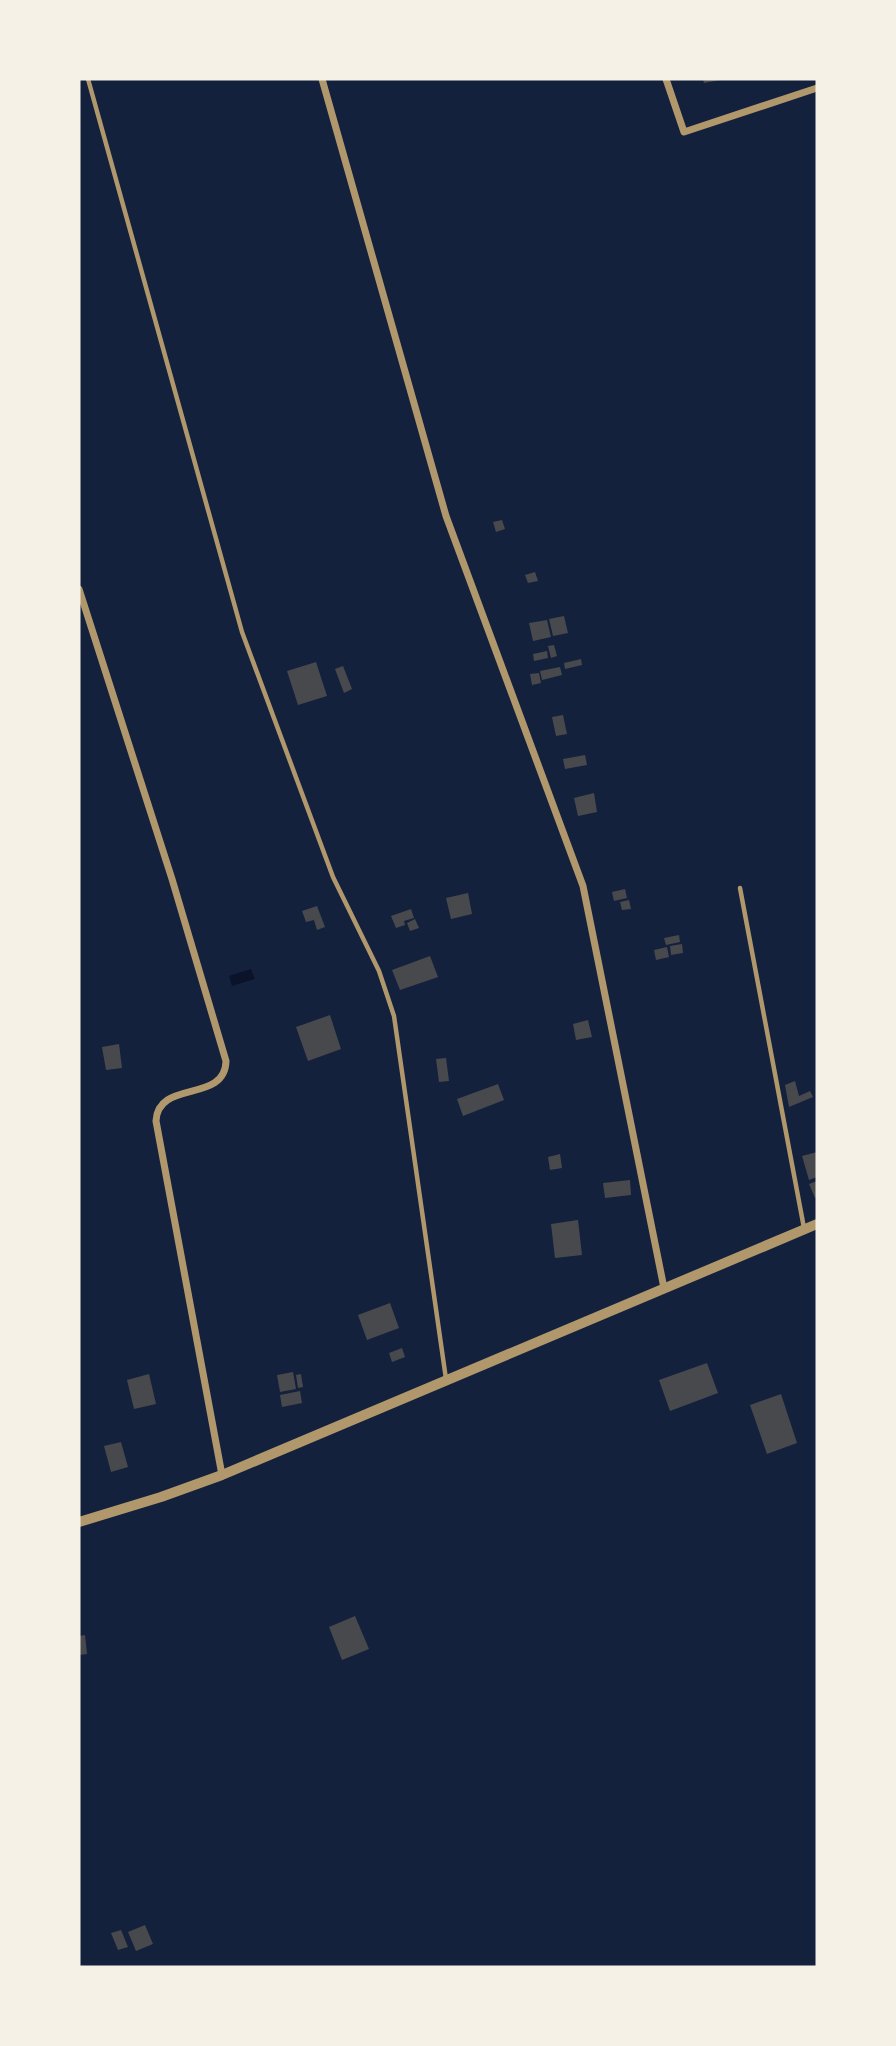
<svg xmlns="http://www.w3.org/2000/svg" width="896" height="2046" font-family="'Zilla Slab',serif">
<rect width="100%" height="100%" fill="#14213d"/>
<path fill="#0b132b" d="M251,969L255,979L232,986L229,976Z"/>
<path fill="#48494c" d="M703,79H720V80L704,83Z
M502,520L505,529L496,532L493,522Z
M535,572L538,581L528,583L525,575Z
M564,616L568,633L553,636L549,619Z
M547,620L551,637L533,641L529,623Z
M554,645L557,656L551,658L548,646Z
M547,651L548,658L534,661L533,654Z
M581,659L582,665L565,669L564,663Z
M316,662L327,696L298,705L287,671Z
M343,666L352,689L344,693L335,669Z
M560,667L562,675L542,680L540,671Z
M539,673L541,683L532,685L530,674Z
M563,715L567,734L556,736L552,717Z
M585,755L587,765L565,769L563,759Z
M594,793L597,812L578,816L574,798Z
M625,889L627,898L614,901L612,892Z
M468,893L472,914L451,919L446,898Z
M629,900L631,909L622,910L620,902Z
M317,906L325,927L317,930L314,920L306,922L302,911Z
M411,909L414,918L404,921L405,925L396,928L391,916Z
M415,919L419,928L410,931L407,923Z
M679,935L680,942L666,945L664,938Z
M682,944L683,953L671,955L670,946Z
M667,947L669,957L656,960L654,950Z
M430,956L438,977L400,990L392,970Z
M330,1015L341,1049L308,1061L296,1027Z
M588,1020L592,1037L576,1040L573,1024Z
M119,1044L122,1068L106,1070L102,1047Z
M446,1058L449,1081L439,1082L436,1059Z
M795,1081L799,1096L810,1091L813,1097L789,1107L785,1085Z
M498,1084L504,1100L463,1116L457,1099Z
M817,1152V1177L809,1180L802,1156Z
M560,1154L562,1168L550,1170L548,1157Z
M630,1180L631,1195L605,1198L603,1183Z
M817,1181V1197L815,1198L809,1184Z
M578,1220L582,1255L555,1258L551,1224Z
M390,1303L399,1328L367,1340L358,1315Z
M402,1348L405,1357L392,1362L389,1353Z
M707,1363L718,1393L670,1411L659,1380Z
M293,1372L296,1389L280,1392L277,1375Z
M149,1374L156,1404L134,1409L127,1380Z
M301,1374L303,1387L298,1388L296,1375Z
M300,1391L302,1403L282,1407L280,1395Z
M781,1394L797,1443L767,1454L750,1405Z
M121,1442L128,1467L111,1472L104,1446Z
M355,1616L369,1649L342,1660L329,1627Z
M85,1635L87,1654L79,1655V1636Z
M145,1925L153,1944L136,1951L128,1932Z
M121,1930L128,1947L118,1950L111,1933Z"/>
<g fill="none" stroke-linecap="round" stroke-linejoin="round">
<path stroke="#b1986c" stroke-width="4.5" d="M88,79L242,632L333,877L379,971L394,1016L446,1379
M740,888L804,1228"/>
<path stroke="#b1986c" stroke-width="7" d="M322,79L446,516L583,886L664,1288
M666,79L684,132L817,88
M79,589L172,879L226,1061C225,1104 158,1079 156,1121L222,1475"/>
<path stroke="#b1986c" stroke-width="10" d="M79,1522L161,1497L222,1475L817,1224"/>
</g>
<rect width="896" height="2046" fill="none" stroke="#f6f1e7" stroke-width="161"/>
</svg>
